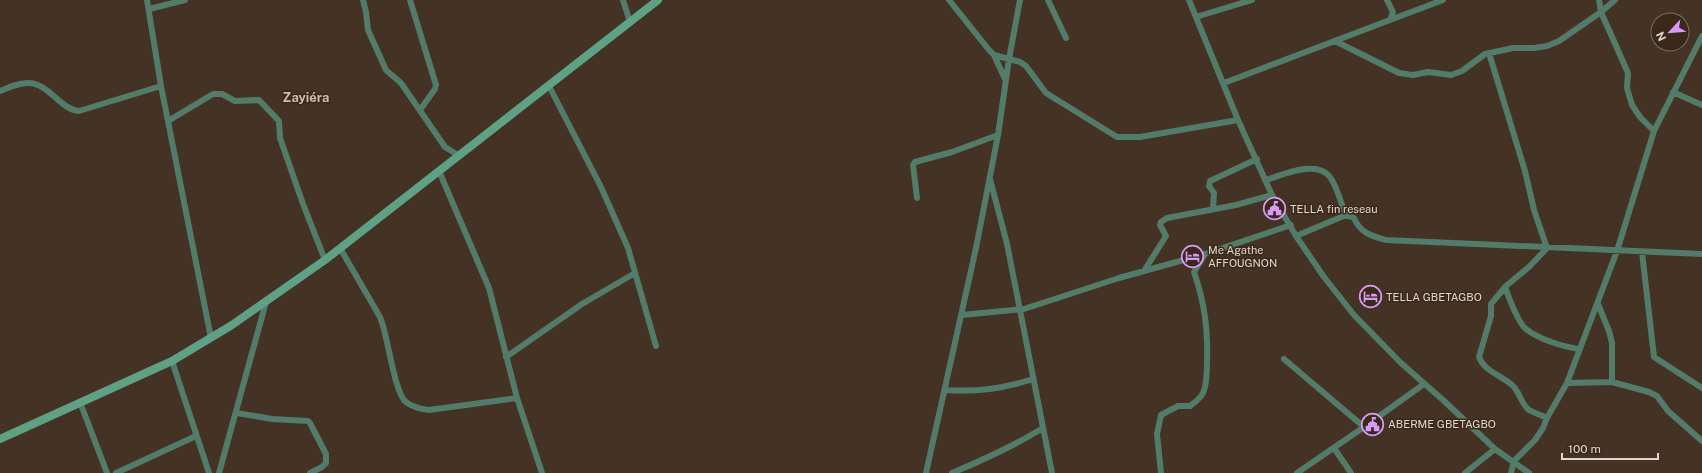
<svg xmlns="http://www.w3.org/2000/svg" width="1702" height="473" font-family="'Public Sans',sans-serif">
<rect width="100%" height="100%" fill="#443225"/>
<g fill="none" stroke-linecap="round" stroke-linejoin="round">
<path stroke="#527b69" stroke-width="6" d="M147,0L161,86L211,338
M363,0L366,12L368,30L386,70L401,83L445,147L458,155
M410,0L436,85L435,89L420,110
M623,0L630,22
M949,0L989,50L994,55L1020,62L1026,66L1046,93L1117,137H1140L1238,120
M1048,0L1066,38
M1189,0L1238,120L1272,195L1296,236L1324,277L1354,315L1401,363L1443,400L1495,449L1529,473
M1599,0L1601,12L1628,73L1627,88L1632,105L1640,117L1654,131
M149,9L185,0
M1196,17L1252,0
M1390,20L1443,0
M1335,41L1399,73L1413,75L1428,72L1451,75L1462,71L1485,54L1513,48H1534L1547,46L1559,41L1601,12L1615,0
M1489,53L1525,171L1534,210L1547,248L1529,267L1506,286L1491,304V316L1479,357C1484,371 1501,375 1512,385C1520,392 1521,404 1529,410C1534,413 1541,415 1547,418
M994,55L1005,79
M1224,83L1390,20L1393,12L1387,0
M549,86L601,187L628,248L656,346
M0,91C9,87 18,83 28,83C49,83 59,109 79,111L161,86
M1673,92L1702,105
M168,121L213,94H222L235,101L259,100L279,121L280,138L303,204L325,260
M439,171L489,288L517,398L542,473
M990,179L1007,244L1052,473
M1266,180C1282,175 1317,159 1330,177C1337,186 1341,204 1346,215
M917,198L913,165L915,162L952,152L998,135
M1213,209L1214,193L1209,186L1210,181L1257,159
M1296,236L1346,215L1354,218C1360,233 1372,236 1386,240L1702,254
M340,248L380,317C388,335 394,393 406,402C413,408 422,409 429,410L517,398
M1642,252L1654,357L1702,388
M1144,271L1166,236L1160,225L1161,222L1167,218L1236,205L1272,195
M1505,287C1509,298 1518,323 1526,329C1538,339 1564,347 1579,349
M1598,304L1609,331L1612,343V382
M962,315L1024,309L1119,278L1205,254L1291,225
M506,357L582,304L635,273
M1284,359L1364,427
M172,361L209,473
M1567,383L1612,382L1649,392L1657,396L1668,411L1702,441
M945,390C978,392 1002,389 1033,379
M80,402L107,473
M237,413L272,419L308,421L310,423L326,454V463L322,467L310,473
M1334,448L1351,473
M116,473L196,436
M219,473L266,302
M926,473L976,248L998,135L1009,59L1020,0
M952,473C983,460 1014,446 1043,428
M1161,473L1157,434L1161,415L1178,406H1190C1194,403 1201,398 1203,393C1207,384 1207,372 1207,363C1208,330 1205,304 1194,272L1205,254
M1297,473L1364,427L1424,384
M1465,473L1495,449
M1511,473L1514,461L1535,440L1543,428L1547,418L1567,383L1617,251L1654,131L1702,36"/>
<path stroke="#5ea184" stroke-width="8" d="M0,439L172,361L232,325L325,260L658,0"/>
</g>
<defs>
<symbol id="civic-ring" viewBox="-11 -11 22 22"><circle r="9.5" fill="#3a281b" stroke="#d99af7" stroke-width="1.5"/><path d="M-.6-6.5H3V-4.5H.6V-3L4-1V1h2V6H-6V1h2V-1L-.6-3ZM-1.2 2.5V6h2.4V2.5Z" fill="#d99af7"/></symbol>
<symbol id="hotel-ring" viewBox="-11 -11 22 22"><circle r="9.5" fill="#3a281b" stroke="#d99af7" stroke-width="1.5"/><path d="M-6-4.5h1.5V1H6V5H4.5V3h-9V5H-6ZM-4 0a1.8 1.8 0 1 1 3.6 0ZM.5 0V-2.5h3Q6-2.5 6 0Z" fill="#d99af7"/></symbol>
</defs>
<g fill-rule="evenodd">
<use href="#civic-ring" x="1262" y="196" width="25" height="25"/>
<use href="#hotel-ring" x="1180" y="244" width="25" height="25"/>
<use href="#hotel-ring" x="1358" y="284" width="25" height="25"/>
<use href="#civic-ring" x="1360" y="412" width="25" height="25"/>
</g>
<g text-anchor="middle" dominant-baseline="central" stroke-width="3" stroke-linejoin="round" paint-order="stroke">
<g font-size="11" fill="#e2d6cd" stroke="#3a281b" text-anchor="start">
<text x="1290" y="209">TELLA fin reseau</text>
<text x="1208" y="250">Me Agathe<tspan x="1208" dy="13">AFFOUGNON</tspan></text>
<text x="1386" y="297">TELLA GBETAGBO</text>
<text x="1388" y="424">ABERME GBETAGBO</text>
</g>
<g font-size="13" font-weight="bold" fill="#d0b9a9" stroke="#3a281b">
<text x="306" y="97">Zayiéra</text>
</g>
</g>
<g transform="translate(1670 32) rotate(244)"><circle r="19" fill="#3a281b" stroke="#7d6e62"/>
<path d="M0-3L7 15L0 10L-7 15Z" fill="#d99af7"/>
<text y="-6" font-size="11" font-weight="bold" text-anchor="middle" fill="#e2d6cd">N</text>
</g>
<path d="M1562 453v6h96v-6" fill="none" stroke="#e2d6cd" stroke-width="2"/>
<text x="1568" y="453" font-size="12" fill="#e2d6cd" stroke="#3a281b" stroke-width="3" paint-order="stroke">100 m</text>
</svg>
